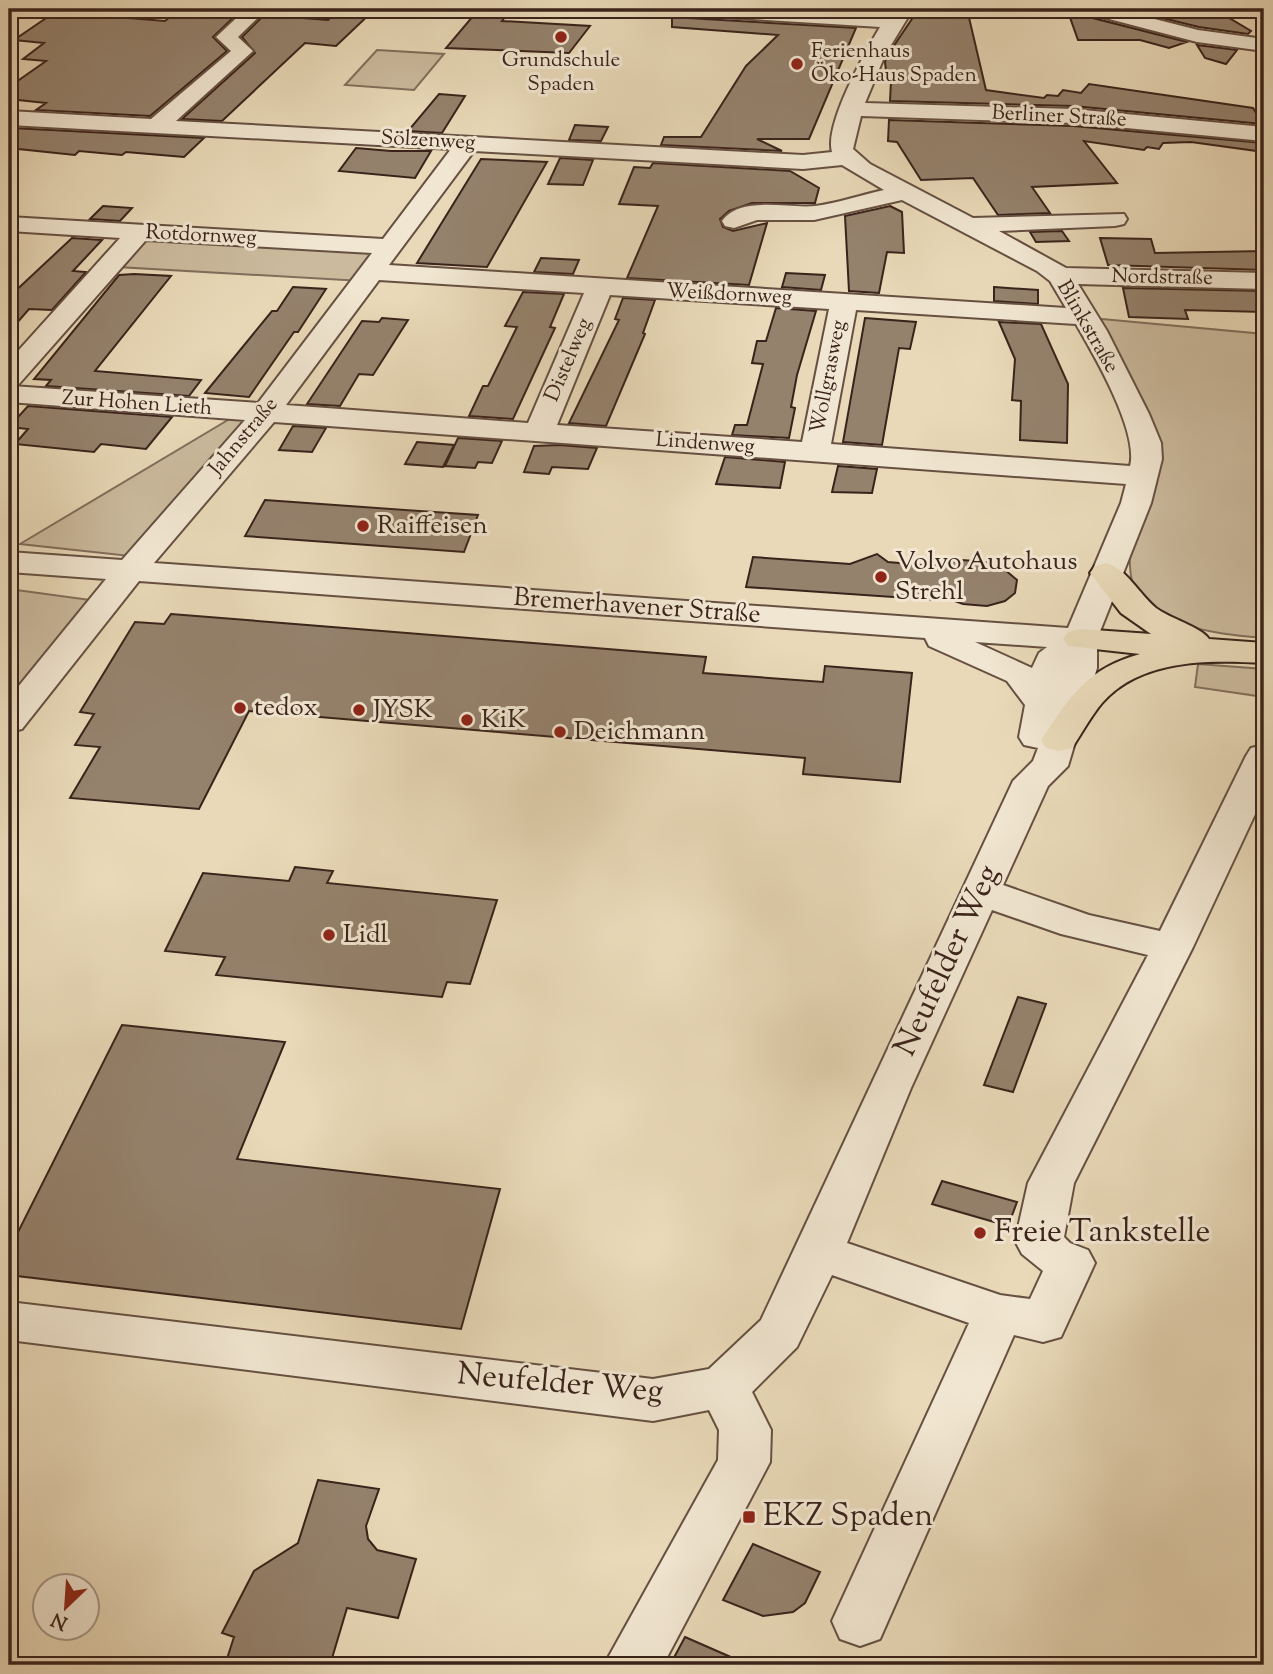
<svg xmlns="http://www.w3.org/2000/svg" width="1273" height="1674" font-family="'Sorts Mill Goudy',serif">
<rect width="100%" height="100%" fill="#e9d9b8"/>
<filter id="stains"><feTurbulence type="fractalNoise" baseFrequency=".00286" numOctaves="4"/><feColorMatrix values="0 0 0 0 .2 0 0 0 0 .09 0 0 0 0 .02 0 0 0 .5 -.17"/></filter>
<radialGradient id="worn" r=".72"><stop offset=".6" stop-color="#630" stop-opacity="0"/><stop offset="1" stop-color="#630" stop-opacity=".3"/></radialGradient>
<path fill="#cbba9d" stroke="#826e5c" stroke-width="2" d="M377,50L444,54L414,90L345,85Z
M143,236L383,250L362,281L118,267Z
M1091,318L1264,334V638C1219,634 1131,627 1130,567C1130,560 1128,552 1131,546C1142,515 1160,494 1159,460Z
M233,417L253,418L130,556L20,544Z
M9,589L90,600L9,703Z
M1198,664L1264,669V697L1195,687Z"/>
<path fill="#95826d" stroke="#3a231b" stroke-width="2" d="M192,9H228L224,12L238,13L213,37L227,51L150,116L36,110L46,103L9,99V87L46,61L23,59L44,43L14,40L55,12L165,21L171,16L182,17Z
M340,9H375L336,46L305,43L222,121L182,119L255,53L242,37L264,15L328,20Z
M479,9L510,11L502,21L590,26L569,53L446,48Z
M672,9L688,18L856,28L809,139H757L782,151L661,145L664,137H701L746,66L778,35L672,27Z
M933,9H967L986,90L1044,98L1047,95L1058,96L1063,90L1081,93L1089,84L1253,108L1263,124L1073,106L890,101L891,81L887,80L885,62L887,56L918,10Z
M1067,9H1080L1085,16L1187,42L1169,48L1140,40H1078Z
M1125,9H1214L1251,31L1248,34L1199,27Z
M1197,45L1237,50L1226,64L1205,58Z
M439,94L465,96L442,133L408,131Z
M889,120L1073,126L1264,143V152L1191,142L1163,143L1159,149L1147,147L1144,150L1084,141L1117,183L1032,187L1050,213L998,215L973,178L921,180L897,142L888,141Z
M575,125L608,127L601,141L569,140Z
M12,128L204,138L184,157L126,152L122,155L79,151L75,155L9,148V130Z
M356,148L391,151H431L415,178L339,171Z
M560,158L593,160L583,185L548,184Z
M481,159L547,162L487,267L417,263Z
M653,163L790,171L819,188L815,203H752L729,211L720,219L723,227L733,231L767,223L749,285L627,278L658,206L619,204L634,167L650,168Z
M103,206L132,208L120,221L90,219Z
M890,206L902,212L904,253L887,252L879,293L849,291L845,216Z
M1062,231L1069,241L1036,242L1030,232Z
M72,238L102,240L73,271L86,272L52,310L29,309L9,332V297Z
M1100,238L1151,239L1155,253L1264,251V270L1108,265Z
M541,258L579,260L573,274L534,272Z
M786,273L825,275L821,290L782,287Z
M134,274L171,276L95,371L201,380L189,396L46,386L51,380L34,379L119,275Z
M293,287L326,289L298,332H294L249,397L205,393L272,311H277Z
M994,287L1038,290V304L994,301Z
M1123,288L1264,291V312L1185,310L1188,319L1129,317Z
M523,292L564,294L550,327L555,328L513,419L469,416L483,386H488L517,327L505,326Z
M623,298L655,300L643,333L645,334L606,426L569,423L619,320L615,319Z
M776,308L816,311L797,375L791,407L795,408L789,438L732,435L735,425H747L763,364L752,363L757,341H766Z
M382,318L408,320L373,375L359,374L340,406L307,404L362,321L379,322Z
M865,318L916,322L910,349L899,348L882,445L843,442Z
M999,322L1041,324L1068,384L1067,443L1020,440L1021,401L1012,400L1015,359Z
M28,406L172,417L146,449L101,444L94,452L15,444L28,429L9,427Z
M293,426L326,428L312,452L279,450Z
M458,438L502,441L492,463L478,462L475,468L445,466Z
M417,442L454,445L443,467L405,464Z
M559,445L597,448L588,469L552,467L549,474L524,472L534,446Z
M725,457L785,462L780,488L716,484Z
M838,466L877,469L872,493L832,492Z
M265,500L405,510L478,515L464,552L245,536Z
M877,554L888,562L933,566L962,560L987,562L1004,569L1017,580L1015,593L1005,601L987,606L963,604L941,596L937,600L746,587L753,557L850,564Z
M171,614L706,657L703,673L823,682L825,666L912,673L900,782L803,774L805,758L249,711L199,809L70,798L100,747L75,745L94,714L80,712L135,622L164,624Z
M295,867L333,871L327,883L497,900L470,984L447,982L442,997L216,975L225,957L165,951L203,873L289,881Z
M1018,997L1046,1004L1013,1092L984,1085Z
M122,1025L285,1042L237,1159L500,1189L461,1329L9,1275V1250Z
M942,1181L1017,1202L1008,1226L932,1204Z
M318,1480L379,1489L366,1526L368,1539L377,1550L416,1559L398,1618L347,1608L330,1665H225L234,1637L222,1633L254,1571L298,1543Z
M753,1544L820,1572L805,1603L793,1612L763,1616L723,1600Z
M685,1637L749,1665H670Z"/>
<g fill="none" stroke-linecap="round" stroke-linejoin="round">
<defs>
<path id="minor" d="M246,9H267L238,37L253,51L176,121L803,155L832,152C824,125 865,52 880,27L688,15L678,9H777L888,16L893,9H913L885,55L865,103L1073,109L1264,127V141L1073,123L861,116L853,149L870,164L973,218L1124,214L1127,219L1124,224L1115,226L999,231L1066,268L1264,273V289L1078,284L1107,331L1149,414L1161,443L1162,459L1151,503L1097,639V668L1068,766L1048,786L1003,885L1089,915L1160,931L1246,756L1251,748L1264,745V795L1193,947L1074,1183L1064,1237L1070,1243L1088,1250L1095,1263L1061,1337L1043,1342L1014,1335L880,1639L860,1646L840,1639L832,1621L969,1323L832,1275L797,1347L752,1392L771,1430L770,1462L663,1665H604L718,1460L719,1430L709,1410L653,1421L9,1340V1302L653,1379L709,1369L761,1320L1013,781L1033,761L1038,748L1024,745L1019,737L1025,705L1007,681L929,646L925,638L139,581L22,729L9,732V698L106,579L9,572V552L122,560L245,420L9,402V361L120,238L9,231V217L383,239L451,149L9,125V111L151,119L231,51L216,37ZM474,151L803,169L842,165L884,190C861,195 838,203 815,206C788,209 740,195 722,221L725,226L734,228L757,220H814L902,200L1037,271L1050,281L1066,308L389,265ZM146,240L372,253L258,403L12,386L19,384ZM379,280L584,293L528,423L286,405ZM610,295L829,309L802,442L557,425ZM856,310L1076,324C1094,355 1139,432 1130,466L831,444ZM274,422L1126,484L1121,503L1068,628L154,563ZM975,642L1047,647L1039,653L1032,668ZM992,910L1061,934L1148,955L1028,1183L1015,1241L1022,1254L1043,1271L1030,1299L1000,1295L847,1243L911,1088Z
M1083,9H1115L1198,30L1264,39V51L1197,42L1086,13Z"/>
<path id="major" d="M1106,563C1126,568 1139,594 1156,608C1169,618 1201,627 1209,639L1264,643V663C1211,660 1141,658 1102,703C1091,716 1082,733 1072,748L1059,751L1046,748L1041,740C1071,696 1086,669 1140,654L1068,646L1063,639L1068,632L1080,629L1151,634L1121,613L1090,573L1095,566Z"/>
</defs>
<use href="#minor" stroke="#665042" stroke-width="4"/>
<use href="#major" stroke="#3a231b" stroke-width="4"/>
<use href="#minor" fill="#f1e6d1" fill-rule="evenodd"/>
<use href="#major" fill="#e9d9b8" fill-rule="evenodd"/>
</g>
<g fill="#8f2418" stroke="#f1e6d1" stroke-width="2.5">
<circle cx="561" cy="37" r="7"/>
<circle cx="797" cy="64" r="7"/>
<circle cx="363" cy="526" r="7"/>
<circle cx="881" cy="577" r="7"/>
<circle cx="240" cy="708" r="7"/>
<circle cx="359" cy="710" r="7"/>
<circle cx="467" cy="720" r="7"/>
<circle cx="560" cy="732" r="7"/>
<circle cx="329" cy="935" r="7"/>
<circle cx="980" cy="1233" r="7"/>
<rect x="742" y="1510" width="14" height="14" rx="3.5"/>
</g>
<g text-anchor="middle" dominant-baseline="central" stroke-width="6" stroke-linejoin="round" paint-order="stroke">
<g font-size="21" fill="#3a231b" stroke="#f1e6d1" text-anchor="start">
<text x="811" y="52">Ferienhaus<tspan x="811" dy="24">Öko-Haus Spaden</tspan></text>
<text x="561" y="61" text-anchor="middle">Grundschule<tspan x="561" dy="24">Spaden</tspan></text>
</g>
<g font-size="21" fill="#3a231b" stroke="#f1e6d1">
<text transform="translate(1059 117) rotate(3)">Berliner Straße</text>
<text transform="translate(428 141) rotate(3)">Sölzenweg</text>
<text transform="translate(201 236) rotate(3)">Rotdornweg</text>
<text transform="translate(1162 278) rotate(1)">Nordstraße</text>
<text transform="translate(729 295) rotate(3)">Weißdornweg</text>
<text transform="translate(1087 327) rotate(60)">Blinkstraße</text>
<text transform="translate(569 360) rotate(-67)">Distelweg</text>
<text transform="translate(829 377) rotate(-79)">Wollgrasweg</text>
<text transform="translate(137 404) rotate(4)">Zur Hohen Lieth</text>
<text transform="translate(244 437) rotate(-50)">Jahnstraße</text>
<text transform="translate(705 444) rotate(4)">Lindenweg</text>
</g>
<g font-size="26" fill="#3a231b" stroke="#f1e6d1" text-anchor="start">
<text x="377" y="526">Raiffeisen</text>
<text x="895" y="562">Volvo Autohaus<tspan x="895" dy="30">Strehl</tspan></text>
<text x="254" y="708">tedox</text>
<text x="373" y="710">JYSK</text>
<text x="481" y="720">KiK</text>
<text x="574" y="732">Deichmann</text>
<text x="343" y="935">Lidl</text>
</g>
<g font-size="26" fill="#3a231b" stroke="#f1e6d1">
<text transform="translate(637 607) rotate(4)">Bremerhavener Straße</text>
</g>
<g font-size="32" fill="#3a231b" stroke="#f1e6d1">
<text transform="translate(948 961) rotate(-65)">Neufelder Weg</text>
<text transform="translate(560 1384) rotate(5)">Neufelder Weg</text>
</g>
<g font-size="32" fill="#3a231b" stroke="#f1e6d1" text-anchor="start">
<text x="994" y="1233">Freie Tankstelle</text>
<text x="763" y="1517">EKZ Spaden</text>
</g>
</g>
<rect width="1273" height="1674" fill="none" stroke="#e9d9b8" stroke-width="35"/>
<rect x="10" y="10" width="1252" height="1653" fill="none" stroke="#3a231b" stroke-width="3.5"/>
<rect x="18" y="18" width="1238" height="1639" fill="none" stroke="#3a231b" stroke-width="2"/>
<g transform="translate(66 1607) rotate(205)"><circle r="33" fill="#f1e6d1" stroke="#a89888" stroke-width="2"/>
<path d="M0-5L12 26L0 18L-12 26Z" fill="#8f2418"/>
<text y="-10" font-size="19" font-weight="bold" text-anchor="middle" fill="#3a231b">N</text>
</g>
<rect width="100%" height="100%" filter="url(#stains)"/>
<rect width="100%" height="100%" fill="url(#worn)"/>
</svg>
